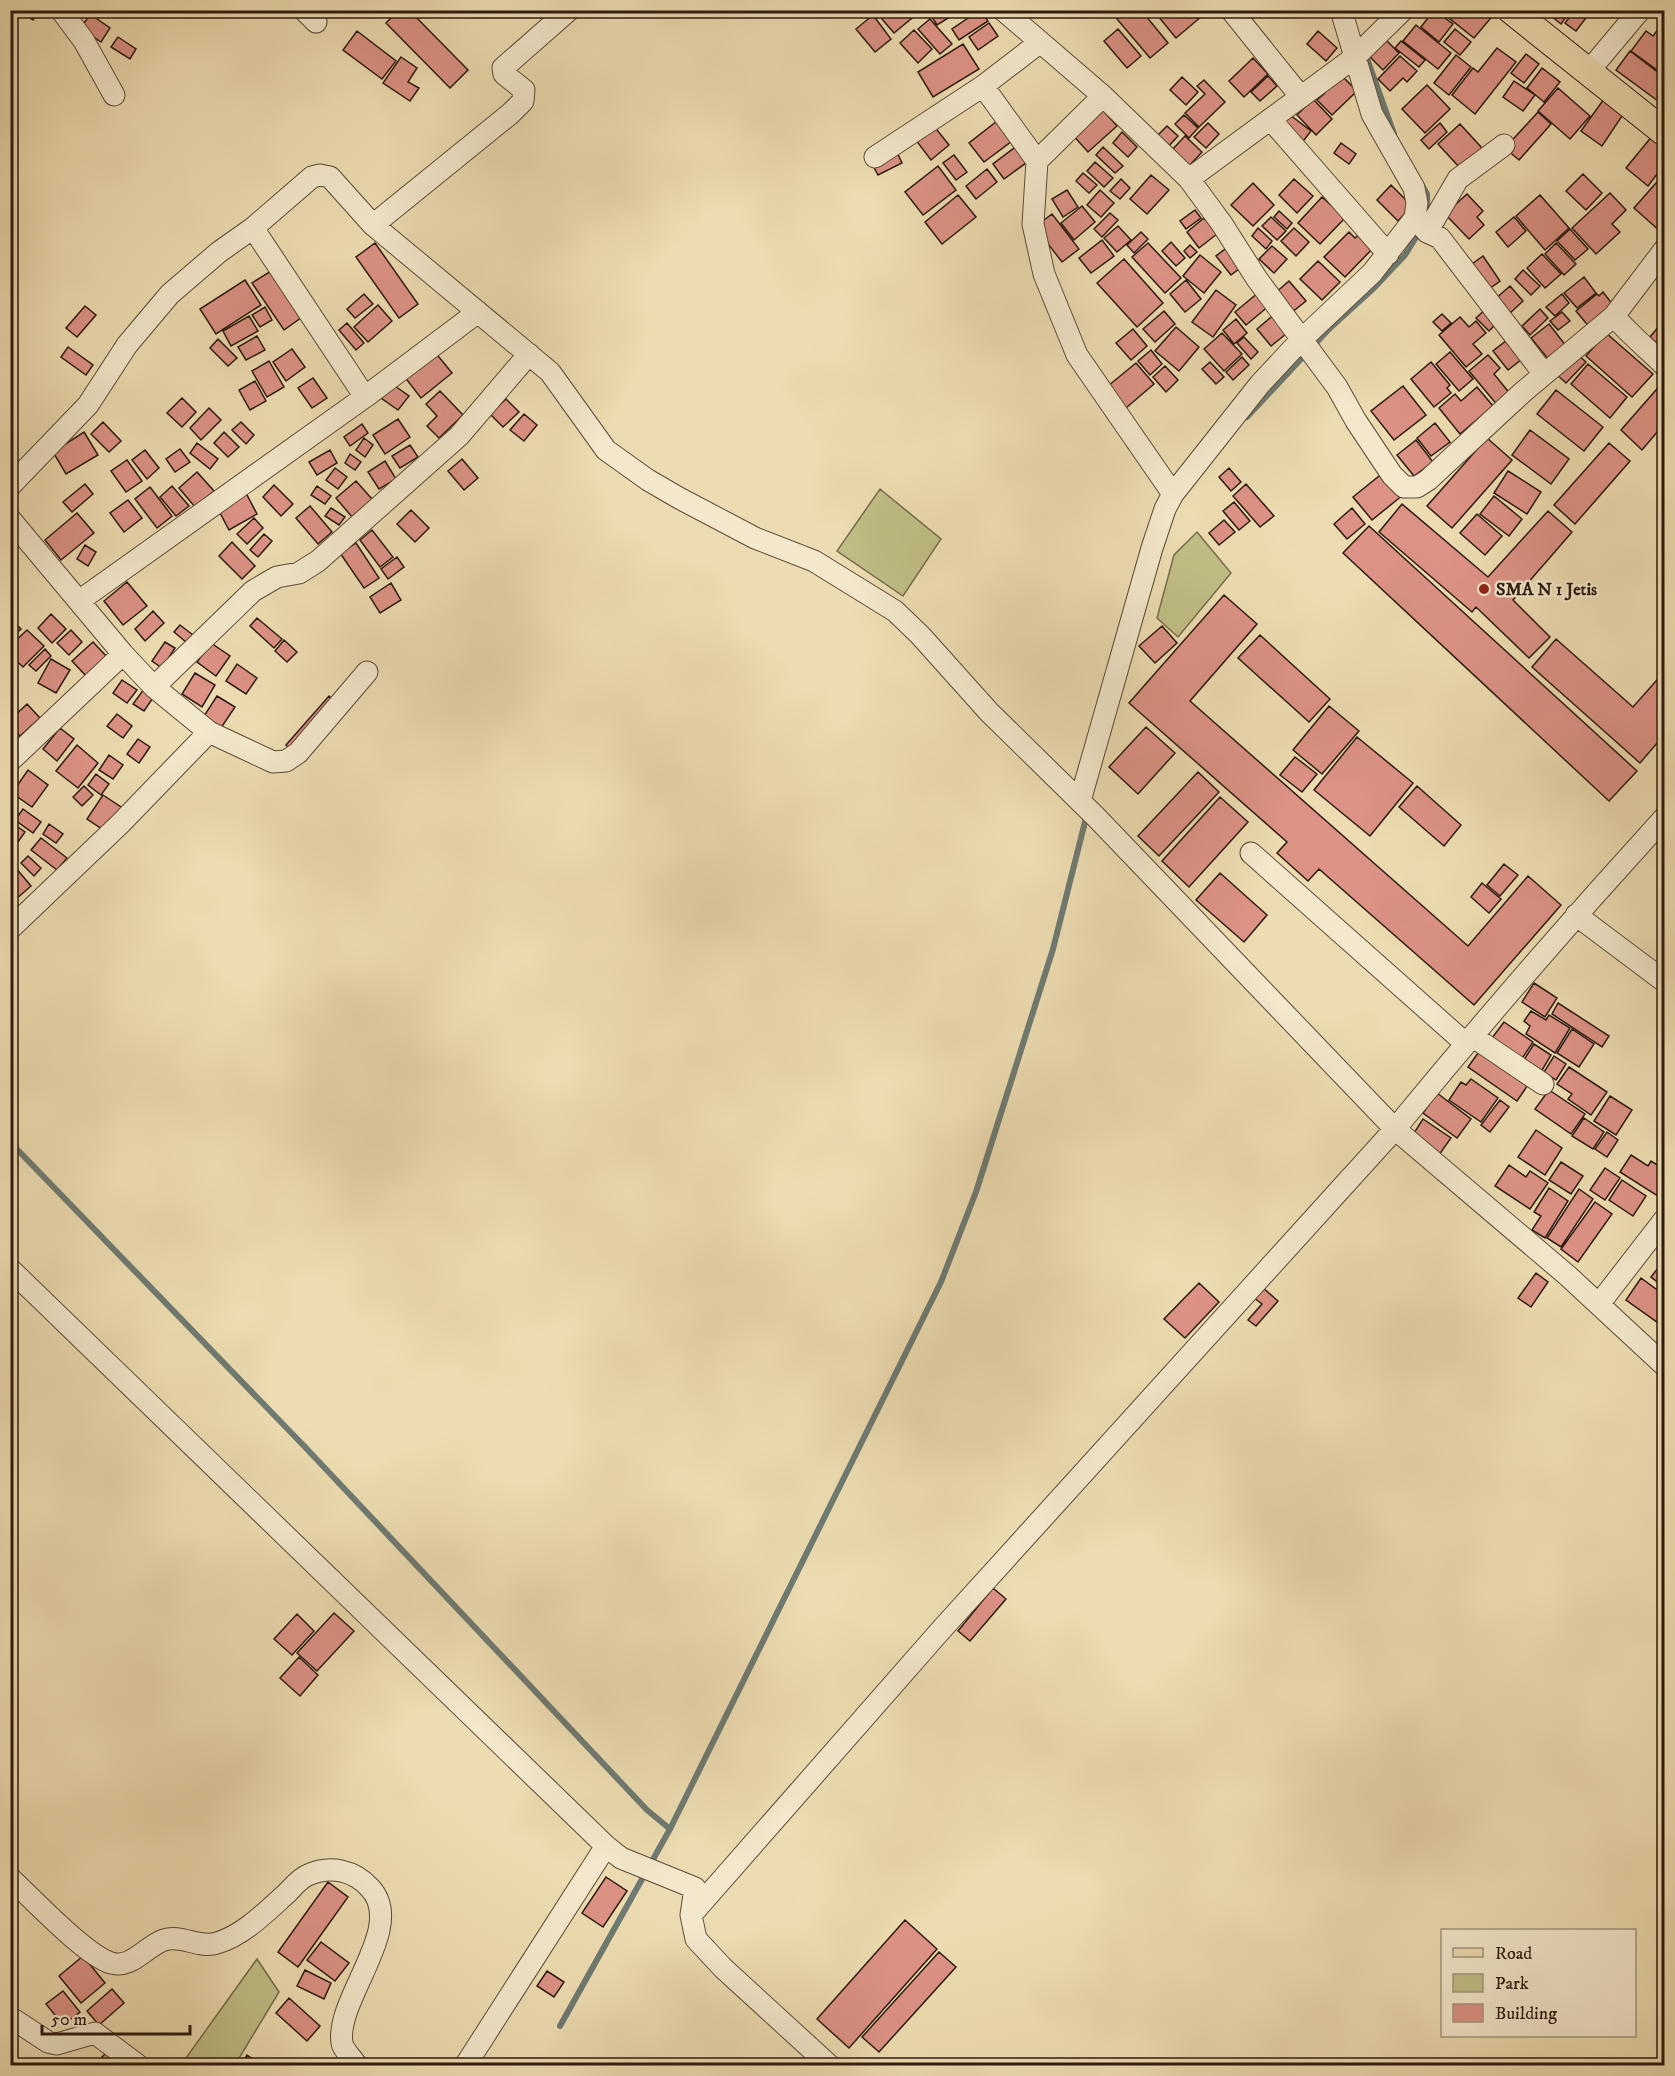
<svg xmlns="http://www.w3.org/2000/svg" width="1675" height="2076" viewBox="0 0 1675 2076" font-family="'IM FELL DW Pica',serif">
<rect width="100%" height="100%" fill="#eddcb1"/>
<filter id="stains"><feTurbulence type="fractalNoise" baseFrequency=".00333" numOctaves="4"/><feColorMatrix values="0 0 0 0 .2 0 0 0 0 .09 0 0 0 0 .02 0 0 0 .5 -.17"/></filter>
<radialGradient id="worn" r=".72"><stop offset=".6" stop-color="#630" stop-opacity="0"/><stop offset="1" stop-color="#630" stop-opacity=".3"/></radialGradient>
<path fill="#c0be86" stroke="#766c4c" stroke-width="1.5" d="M880,489L941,539L903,596L837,551Z
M1197,532L1231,573L1178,637L1157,618L1174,555Z
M257,1959L279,1992L235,2065H181Z"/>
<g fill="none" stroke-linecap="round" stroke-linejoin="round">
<path stroke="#6e7a72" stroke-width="6" d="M1365,53L1394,134
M1422,185L1427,194V218
M1247,417L1330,328L1374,288L1405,255L1421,229
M10,1142L305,1447L647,1810L670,1829
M560,2026L670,1829L941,1282L976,1192L1053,949L1087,814"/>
</g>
<path fill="#dc9285" stroke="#2c1a11" stroke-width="1.5" d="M19,10H40L33,20Z
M399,10H409L468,70L450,88L386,23Z
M892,10H916L918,13L894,33L882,19Z
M936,10H957L958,12L937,25L930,14Z
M980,10L988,21L959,40L952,29Z
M1123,10H1141L1168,43L1150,58L1117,19L1124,12Z
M1153,10H1209L1176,38Z
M1434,10L1453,24L1439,42L1421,27Z
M1455,10H1469L1477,17L1482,10H1493L1495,13L1474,38L1449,18Z
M1548,10H1571L1561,24L1546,12Z
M1575,10H1592L1576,31L1565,23Z
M90,14L110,28L101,42L81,28Z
M873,15L891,39L875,52L856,29Z
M930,19L952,44L940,54L918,29Z
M989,23L998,36L978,50L969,37Z
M1416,25L1451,53L1438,69L1403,41Z
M1660,27L1664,31V75L1631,51L1646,31L1653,36Z
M1118,29L1141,56L1127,68L1104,41Z
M1455,29L1471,42L1460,55L1444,42Z
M914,30L932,49L918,63L900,43Z
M357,31L396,61L382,79L343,50Z
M1318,31L1337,48L1326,61L1307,44Z
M118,37L136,49L130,59L111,47Z
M1385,39L1399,53L1383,70L1369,56Z
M1401,41L1425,60L1419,67L1395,48Z
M963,44L979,69L933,97L918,72Z
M1497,48L1516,62L1475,114L1452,95L1473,68L1478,72Z
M1630,51L1664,77V92L1658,101L1616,70Z
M1526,54L1539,64L1524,83L1511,73Z
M1456,55L1471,67L1449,95L1434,83Z
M1400,56L1417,71L1407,82L1403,78L1390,91L1378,79Z
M401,57L417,68L408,82L419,88L410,101L383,83Z
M1253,58L1268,74L1244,97L1229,81Z
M1542,68L1560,82L1544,102L1527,88Z
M1268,76L1277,86L1260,101L1251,92Z
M1342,76L1357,91L1332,115L1317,100L1325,93L1320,88Z
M1182,77L1198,92L1186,105L1170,90Z
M1204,80L1225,102L1199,127L1185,113L1205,94L1197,86Z
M1514,81L1535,95L1523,111L1503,97Z
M1427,85L1450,109L1425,133L1402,109Z
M1558,88L1590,116L1570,139L1538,111Z
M1313,99L1332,119L1316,135L1297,115Z
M1604,99L1624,113L1602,146L1581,131Z
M1100,107L1117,126L1088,152L1071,133Z
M1538,112L1551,124L1519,160L1505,148Z
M1184,115L1198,128L1189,138L1175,124Z
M1290,115L1311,131L1301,144L1280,128Z
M1001,118L1016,138L984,162L969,143Z
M1208,123L1219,134L1206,148L1194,137Z
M1440,123L1447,132L1429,149L1421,140Z
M1460,124L1482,148L1460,168L1438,144Z
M933,125L949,145L931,160L915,139Z
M1167,126L1178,136L1167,148L1156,137Z
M1122,132L1137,147L1128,157L1113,143Z
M1653,135L1664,144V165L1648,186L1626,168Z
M1185,136L1202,152L1188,167L1171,151Z
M1341,143L1356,154L1349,164L1334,153Z
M1018,145L1030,160L1004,179L993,164Z
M1103,147L1123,166L1115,173L1096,155Z
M895,148L902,163L878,175L870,160Z
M954,155L967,172L956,180L943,163Z
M1095,162L1113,178L1104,187L1087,171Z
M938,166L956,190L923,215L905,192Z
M987,169L997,182L976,199L966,186Z
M1083,173L1097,185L1089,193L1076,181Z
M1583,174L1602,193L1586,210L1566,191Z
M1664,174V231L1662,233L1634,208Z
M1151,175L1169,190L1147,214L1130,199Z
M1121,179L1130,188L1120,199L1110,191Z
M1294,179L1313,196L1297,213L1279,195Z
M1253,183L1274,205L1253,226L1231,205Z
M1391,185L1412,206L1398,221L1377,200Z
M1067,190L1078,207L1063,217L1052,199Z
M1100,190L1114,203L1101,217L1087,205Z
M1610,193L1626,210L1612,224L1620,232L1596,254L1572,228Z
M1467,194L1483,211L1477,217L1484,225L1469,239L1445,214Z
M958,195L976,217L942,244L925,222Z
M1540,195L1569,228L1545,250L1516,216Z
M1322,197L1345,218L1320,244L1298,223Z
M1082,206L1095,222L1074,240L1061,223Z
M1195,210L1201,218L1186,229L1180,221Z
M1279,211L1292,223L1287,229L1274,217Z
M1110,213L1118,220L1102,237L1094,229Z
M1052,214L1079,249L1062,262L1035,227Z
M1271,217L1286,231L1277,240L1262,226Z
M1514,217L1526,231L1508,247L1496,232Z
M1204,218L1217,234L1199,248L1187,232Z
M1118,226L1131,240L1117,252L1104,238Z
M1258,228L1272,241L1266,249L1252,236Z
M1294,228L1309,242L1296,256L1281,241Z
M1570,229L1588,249L1575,260L1557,241Z
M1363,231L1377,244L1345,277L1324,257L1349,232L1355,238Z
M1141,232L1148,239L1134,253L1127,245Z
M1102,240L1114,256L1091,273L1079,258Z
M1171,242L1185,258L1176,266L1162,251Z
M375,243L418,304L399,318L356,257Z
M1148,243L1181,278L1165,293L1132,257Z
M1556,243L1576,264L1564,275L1545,254Z
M1190,245L1197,252L1190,258L1184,251Z
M1229,246L1244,265L1231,275L1216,256Z
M1272,246L1287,259L1274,273L1259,259Z
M1542,254L1561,274L1545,288L1527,268Z
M1200,255L1221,272L1204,293L1183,276Z
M1483,256L1500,281L1485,292L1468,267Z
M1124,259L1163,303L1137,327L1097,283Z
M1318,261L1340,282L1322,300L1300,279Z
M1523,270L1540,286L1531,295L1515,279Z
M271,271L302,317L284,330L252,283Z
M1584,277L1596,293L1577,308L1564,293Z
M245,280L261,305L216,334L200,309Z
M1186,280L1201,299L1185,312L1170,294Z
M1289,281L1306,301L1291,313L1274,294Z
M1510,286L1523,301L1508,315L1494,300Z
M1216,290L1236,305L1213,337L1192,322Z
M1259,292L1270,305L1246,325L1235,312Z
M1603,292L1616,309L1591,329L1576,311L1597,294L1599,296Z
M364,294L373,304L355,318L347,309Z
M1562,294L1569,303L1555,316L1546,307Z
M378,305L392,321L368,342L354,327Z
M85,306L96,315L77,337L66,328Z
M265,307L272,320L260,327L252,315Z
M1488,307L1500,320L1489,331L1476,318Z
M1540,309L1548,318L1530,335L1522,326Z
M1164,311L1175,324L1155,342L1143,329Z
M1277,312L1291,330L1271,346L1257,329Z
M1562,312L1570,321L1558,330L1550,321Z
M1442,314L1451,323L1442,331L1433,322Z
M249,316L258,331L231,346L223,331Z
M1460,317L1469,327L1476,321L1486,333L1473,344L1482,354L1466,367L1439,335Z
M1236,319L1247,333L1234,344L1223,330Z
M1664,320V350L1650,337Z
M347,323L364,343L356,350L339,330Z
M1549,324L1566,346L1549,360L1531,338Z
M1176,327L1199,347L1179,371L1155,351Z
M1133,329L1147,346L1131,360L1116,343Z
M1222,333L1242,354L1224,371L1204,349Z
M1606,333L1653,374L1632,397L1586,356Z
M257,336L265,350L246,360L238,347Z
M1244,337L1258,352L1251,359L1237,343Z
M1511,337L1526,356L1508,370L1493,351Z
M218,339L237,358L228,366L210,348Z
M68,347L93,365L86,375L61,357Z
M292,349L305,367L286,381L273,362Z
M1151,350L1162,364L1150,375L1138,361Z
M434,351L452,373L421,398L404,376Z
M1450,352L1473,379L1459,391L1436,364Z
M1575,352L1586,362L1566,383L1555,373Z
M1488,355L1500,368L1494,374L1511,395L1498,406L1469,371Z
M1242,357L1249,365L1233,380L1226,372Z
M269,361L284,387L267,397L252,371Z
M1210,362L1224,377L1216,384L1202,369Z
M1431,362L1450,385L1447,388L1451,393L1434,407L1411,379Z
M1136,363L1154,384L1126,408L1108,386Z
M1588,364L1627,397L1610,418L1571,384Z
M1165,366L1178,380L1166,392L1153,377Z
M313,378L327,398L312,408L298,388Z
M255,381L266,401L250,410L239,390Z
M1663,382L1664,424L1642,450L1621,430Z
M392,384L409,396L398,410L381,398Z
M1403,386L1426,415L1394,440L1371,411Z
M1477,387L1493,406L1460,434L1439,408L1455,394L1461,401Z
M1556,390L1603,427L1584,451L1537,414Z
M440,391L463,415L439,438L427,426L437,416L426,404Z
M182,398L196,412L182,427L167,413Z
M506,399L519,412L503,427L490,414Z
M209,408L221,420L201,440L190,428Z
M524,414L537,425L524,441L510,430Z
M398,419L410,437L385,454L373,435Z
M103,422L121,441L109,452L91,434Z
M241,422L254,435L246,444L232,430Z
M1435,423L1450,442L1431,456L1417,438Z
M362,424L368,433L350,446L344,437Z
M1530,430L1569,459L1551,484L1512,455Z
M84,432L98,455L66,474L53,452Z
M224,432L239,447L228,457L214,443Z
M364,438L373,445L365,457L356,450Z
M1487,438L1512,460L1452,528L1427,506Z
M1416,440L1433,462L1414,476L1397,455Z
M197,443L218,459L210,469L190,453Z
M1609,443L1630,461L1575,524L1554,505Z
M410,445L418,457L400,468L392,456Z
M180,449L190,462L175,472L166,459Z
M145,450L159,468L147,479L132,460Z
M330,450L337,463L317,475L309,462Z
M350,454L361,462L355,470L345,463Z
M462,459L478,478L464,490L448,471Z
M127,460L142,481L126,492L111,471Z
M385,461L396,479L379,489L368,472Z
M335,468L347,477L338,489L326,480Z
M1229,468L1241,482L1231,491L1219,477Z
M1508,471L1541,492L1527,514L1494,493Z
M197,472L214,491L195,507L179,488Z
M1384,472L1403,495L1372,520L1353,497Z
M356,481L372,499L352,517L336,498Z
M85,484L93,494L72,512L63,502Z
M1246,484L1274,516L1260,527L1233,496Z
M274,485L293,504L281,516L263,497Z
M172,486L189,506L176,516L160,497Z
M317,486L331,496L325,504L311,495Z
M150,487L172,516L157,528L135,499Z
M246,493L257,514L229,530L218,509Z
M1494,496L1522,519L1509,536L1480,514Z
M128,500L142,518L124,532L110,513Z
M1234,502L1250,521L1239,530L1223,511Z
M1402,504L1488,577L1548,511L1572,532L1513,600L1550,637L1529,658L1476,607L1472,612L1379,532Z
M310,506L332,532L318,544L296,518Z
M331,508L345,517L339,525L325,516Z
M1352,508L1365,524L1347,539L1334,524Z
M411,510L429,528L415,542L397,524Z
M77,513L94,533L61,560L45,540Z
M1477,514L1502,536L1485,555L1460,533Z
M254,518L263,528L247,544L237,534Z
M1224,520L1235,532L1219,545L1209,533Z
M1369,526L1637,771L1609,801L1343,553Z
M372,530L393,557L380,567L360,540Z
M264,534L272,541L258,557L250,550Z
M232,542L255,566L242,579L219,556Z
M356,543L379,578L364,588L340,553Z
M85,545L96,552L88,566L77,559Z
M397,557L404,567L388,579L381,569Z
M127,582L147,606L123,625L104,601Z
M391,583L401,600L380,613L370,597Z
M1224,595L1257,624L1190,701L1468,946L1528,876L1561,905L1474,1005L1319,869L1308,881L1277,853L1287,842L1129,703Z
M153,611L164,623L145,641L135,629Z
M51,614L66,629L52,643L38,628Z
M10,618L21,629L10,639Z
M257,618L282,639L274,648L250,626Z
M180,625L193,635L186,642L174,632Z
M1162,626L1177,643L1155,663L1139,646Z
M27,630L44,646L23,667L10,655V646Z
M71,630L82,642L69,655L57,643Z
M1260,635L1330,699L1309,722L1238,658Z
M1556,639L1633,707L1664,672V735L1640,763L1532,667Z
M284,640L297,652L287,662L275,651Z
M93,642L108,658L87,677L72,661Z
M165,642L175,648L162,668L152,661Z
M211,643L230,656L216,676L197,662Z
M45,649L51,656L36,671L29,665Z
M51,659L70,670L56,693L38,683Z
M237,664L257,678L246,694L226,681Z
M195,673L215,685L202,707L182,694Z
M122,680L137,690L127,703L113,693Z
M147,685L157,692L144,711L133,704Z
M217,696L235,707L221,728L204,716Z
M329,696L336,703L293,752L286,745Z
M27,704L40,718L20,736L10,726V720Z
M1329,706L1359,731L1322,774L1293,750Z
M117,714L132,726L123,738L107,726Z
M1146,727L1175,753L1138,794L1109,767Z
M60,728L74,739L57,761L43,749Z
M1357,737L1413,783L1370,836L1314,790Z
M138,739L150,747L139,763L127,754Z
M77,745L98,763L78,788L56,771Z
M109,755L123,765L113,779L99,770Z
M1295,757L1317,774L1302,792L1280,775Z
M28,770L48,785L32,807L12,793Z
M1198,772L1219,792L1159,856L1138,836Z
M96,774L109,784L101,795L88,785Z
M84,786L93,795L82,806L73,797Z
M1417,786L1461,825L1444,846L1399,807Z
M103,795L124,809L108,833L87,819Z
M1220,797L1248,822L1189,887L1162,861Z
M23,809L41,822L33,833L15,820Z
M12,823L25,832L18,842L10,836Z
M49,824L63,834L56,843L43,834Z
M41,838L67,858L57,870L31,850Z
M28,856L41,868L34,876L21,863Z
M1504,864L1518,875L1500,896L1487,885Z
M15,867L31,886L15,900L10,894V871Z
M1220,873L1267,915L1244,942L1196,900Z
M1482,883L1501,899L1489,913L1471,897Z
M1534,983L1557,998L1545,1017L1522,1002Z
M1558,1003L1609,1036L1602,1047L1552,1014Z
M1531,1011L1546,1020L1549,1015L1570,1028L1555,1053L1526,1034L1530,1026L1524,1021Z
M1504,1022L1533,1042L1519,1063L1489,1042Z
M1572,1029L1594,1044L1579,1067L1557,1053Z
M1534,1044L1551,1055L1538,1077L1520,1066Z
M1483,1046L1532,1079L1517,1101L1468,1067Z
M1554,1056L1566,1064L1556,1080L1544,1072Z
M1569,1067L1607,1092L1591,1115L1568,1099L1572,1094L1557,1084Z
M1471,1079L1498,1098L1481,1122L1449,1100L1461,1082L1466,1085Z
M1549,1090L1585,1114L1571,1134L1535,1109Z
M1437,1093L1471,1119L1457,1138L1423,1113Z
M1610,1096L1632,1110L1616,1135L1594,1121Z
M1500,1100L1509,1107L1490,1132L1481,1125Z
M1584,1118L1604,1132L1593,1149L1572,1136Z
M1423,1119L1451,1138L1439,1155L1412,1136Z
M1536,1130L1562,1148L1545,1175L1518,1157Z
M1607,1132L1618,1140L1607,1157L1595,1149Z
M1631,1155L1648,1166L1651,1161L1664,1169V1200L1620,1172Z
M1561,1162L1583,1176L1571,1194L1549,1180Z
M1509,1165L1526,1177L1530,1171L1548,1183L1530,1209L1495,1186Z
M1605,1168L1620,1178L1605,1200L1590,1190Z
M1622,1180L1646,1196L1633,1216L1609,1200Z
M1549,1188L1568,1201L1545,1238L1532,1230L1541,1216L1534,1212Z
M1579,1189L1593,1199L1561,1247L1547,1238Z
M1595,1202L1612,1214L1578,1262L1561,1249Z
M1662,1263L1664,1264V1287L1651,1277Z
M1536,1273L1548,1282L1531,1307L1518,1298Z
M1641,1278L1664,1295V1327L1626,1300Z
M1199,1283L1219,1302L1185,1338L1164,1319Z
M1262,1287L1278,1301L1256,1326L1248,1320L1262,1304L1253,1297Z
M993,1588L1006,1599L970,1641L958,1631Z
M334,1613L354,1631L317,1671L297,1653Z
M297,1614L314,1631L292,1655L274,1639Z
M299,1657L318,1675L300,1696L280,1678Z
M606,1877L627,1891L603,1927L582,1913Z
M328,1882L348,1897L298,1967L278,1952Z
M905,1920L937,1949L849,2048L817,2019Z
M321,1942L349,1963L335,1981L307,1960Z
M939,1952L956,1967L879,2052L862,2037Z
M83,1956L105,1983L81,2003L59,1976Z
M305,1970L331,1983L324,1999L297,1986Z
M547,1971L564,1982L554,1997L537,1986Z
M112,1989L124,2003L99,2025L87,2011Z
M63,1991L80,2012L63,2025L46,2004Z
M289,1998L320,2026L307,2041L276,2013Z
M106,2053L118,2066H93Z
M247,2055L263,2066H240Z"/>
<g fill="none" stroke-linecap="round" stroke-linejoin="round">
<g stroke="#5c4a39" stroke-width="23">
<path id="minor" d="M61,10L84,41L114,95
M304,10L316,22
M1003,10L1103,96L1189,179
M1231,10L1301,97
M1403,10L1355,57L1189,179L1222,224L1257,279L1337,387L1356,421L1392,475L1404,487H1417L1428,480L1523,392L1614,316L1664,250
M1588,72L1640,10
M983,86L1037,161L1033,224L1044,274L1077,355L1173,494
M1271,120L1388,254
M875,157L983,86L1039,43
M1037,161L1103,96
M1415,218L1427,232L1440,238L1544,374
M373,225L510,114L523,101L524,90L504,74L503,68L569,10
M253,228L365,397
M1427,232L1458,179L1504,145
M1614,316C1629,334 1648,349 1664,365
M10,486L88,405L127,345L170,294L219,252L253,228L312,177L320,175L330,177L373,225L550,372L606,450L648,480L679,498L755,538L814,561L895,611L920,635L989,712L1096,817L1395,1129L1568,1276L1664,1365
M10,519L123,654L154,687L209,732L273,762L286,761L298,753L367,672
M79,601L365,397L478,312
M154,687L253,591L277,577L299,573L318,561L459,436L529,354
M10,761L123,654
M1080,801L1152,548L1165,509L1173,494L1260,384L1301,340L1372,273L1415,218L1417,203L1414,188L1372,114L1341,10
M1251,853L1465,1043
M1576,915L1664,981
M10,929L120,824L209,732
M1472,1036L1543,1084
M10,1269L606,1846L621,1858L695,1888L691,1915L696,1939L723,1968L830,2066
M1599,1304L1664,1220
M10,1878C33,1899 85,1955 111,1963C132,1969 146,1946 164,1940C181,1934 199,1949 217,1943C244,1935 267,1911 287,1893C293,1887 300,1878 308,1875C330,1865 354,1870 370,1888C407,1927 335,1999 342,2043C343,2050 353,2059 357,2066
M691,1915L941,1630L1395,1129C1482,1023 1572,919 1664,818
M10,2017L48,2042L57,2044L95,2033L139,2066
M465,2066L606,1846"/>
</g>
<g stroke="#2c1a11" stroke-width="29">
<path id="major" d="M1511,10L1664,132"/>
</g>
<use href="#minor" stroke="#f3e8cc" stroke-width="21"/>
<use href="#major" stroke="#eddcb1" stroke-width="27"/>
</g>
<circle fill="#8f2418" stroke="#f3e8cc" stroke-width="2" cx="1484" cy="589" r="6"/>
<g text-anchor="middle" stroke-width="4.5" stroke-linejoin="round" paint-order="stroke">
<g font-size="18" font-weight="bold" fill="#2c1a11" stroke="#f3e8cc" text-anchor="start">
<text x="1496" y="595">SMA N 1 Jetis</text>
</g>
</g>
<rect width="1675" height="2076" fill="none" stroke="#eddcb1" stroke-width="36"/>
<rect x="12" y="12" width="1651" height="2052" fill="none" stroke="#2c1a11" stroke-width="3"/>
<rect x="18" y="18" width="1639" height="2040" fill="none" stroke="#2c1a11" stroke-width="1.5"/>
<rect x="1441" y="1929" width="195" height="108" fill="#f3e8cc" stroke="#a39681" stroke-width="1.5"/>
<rect x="1453" y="1948" width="30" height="9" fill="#eddcb1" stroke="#a39681" stroke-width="1.5"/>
<text x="1495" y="1959" font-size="18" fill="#2c1a11">Road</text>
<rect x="1453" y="1974" width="30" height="18" fill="#c0be86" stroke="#a39681" stroke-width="1.5"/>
<text x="1495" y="1989" font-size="18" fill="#2c1a11">Park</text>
<rect x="1453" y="2004" width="30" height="18" fill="#dc9285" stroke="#a39681" stroke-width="1.5"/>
<text x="1495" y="2019" font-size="18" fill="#2c1a11">Building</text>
<path d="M42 2025v9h148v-9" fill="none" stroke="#2c1a11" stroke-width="3"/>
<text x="51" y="2025" font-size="18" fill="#2c1a11" stroke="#f3e8cc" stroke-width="4.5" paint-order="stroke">50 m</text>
<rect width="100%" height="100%" filter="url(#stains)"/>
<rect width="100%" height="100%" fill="url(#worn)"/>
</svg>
